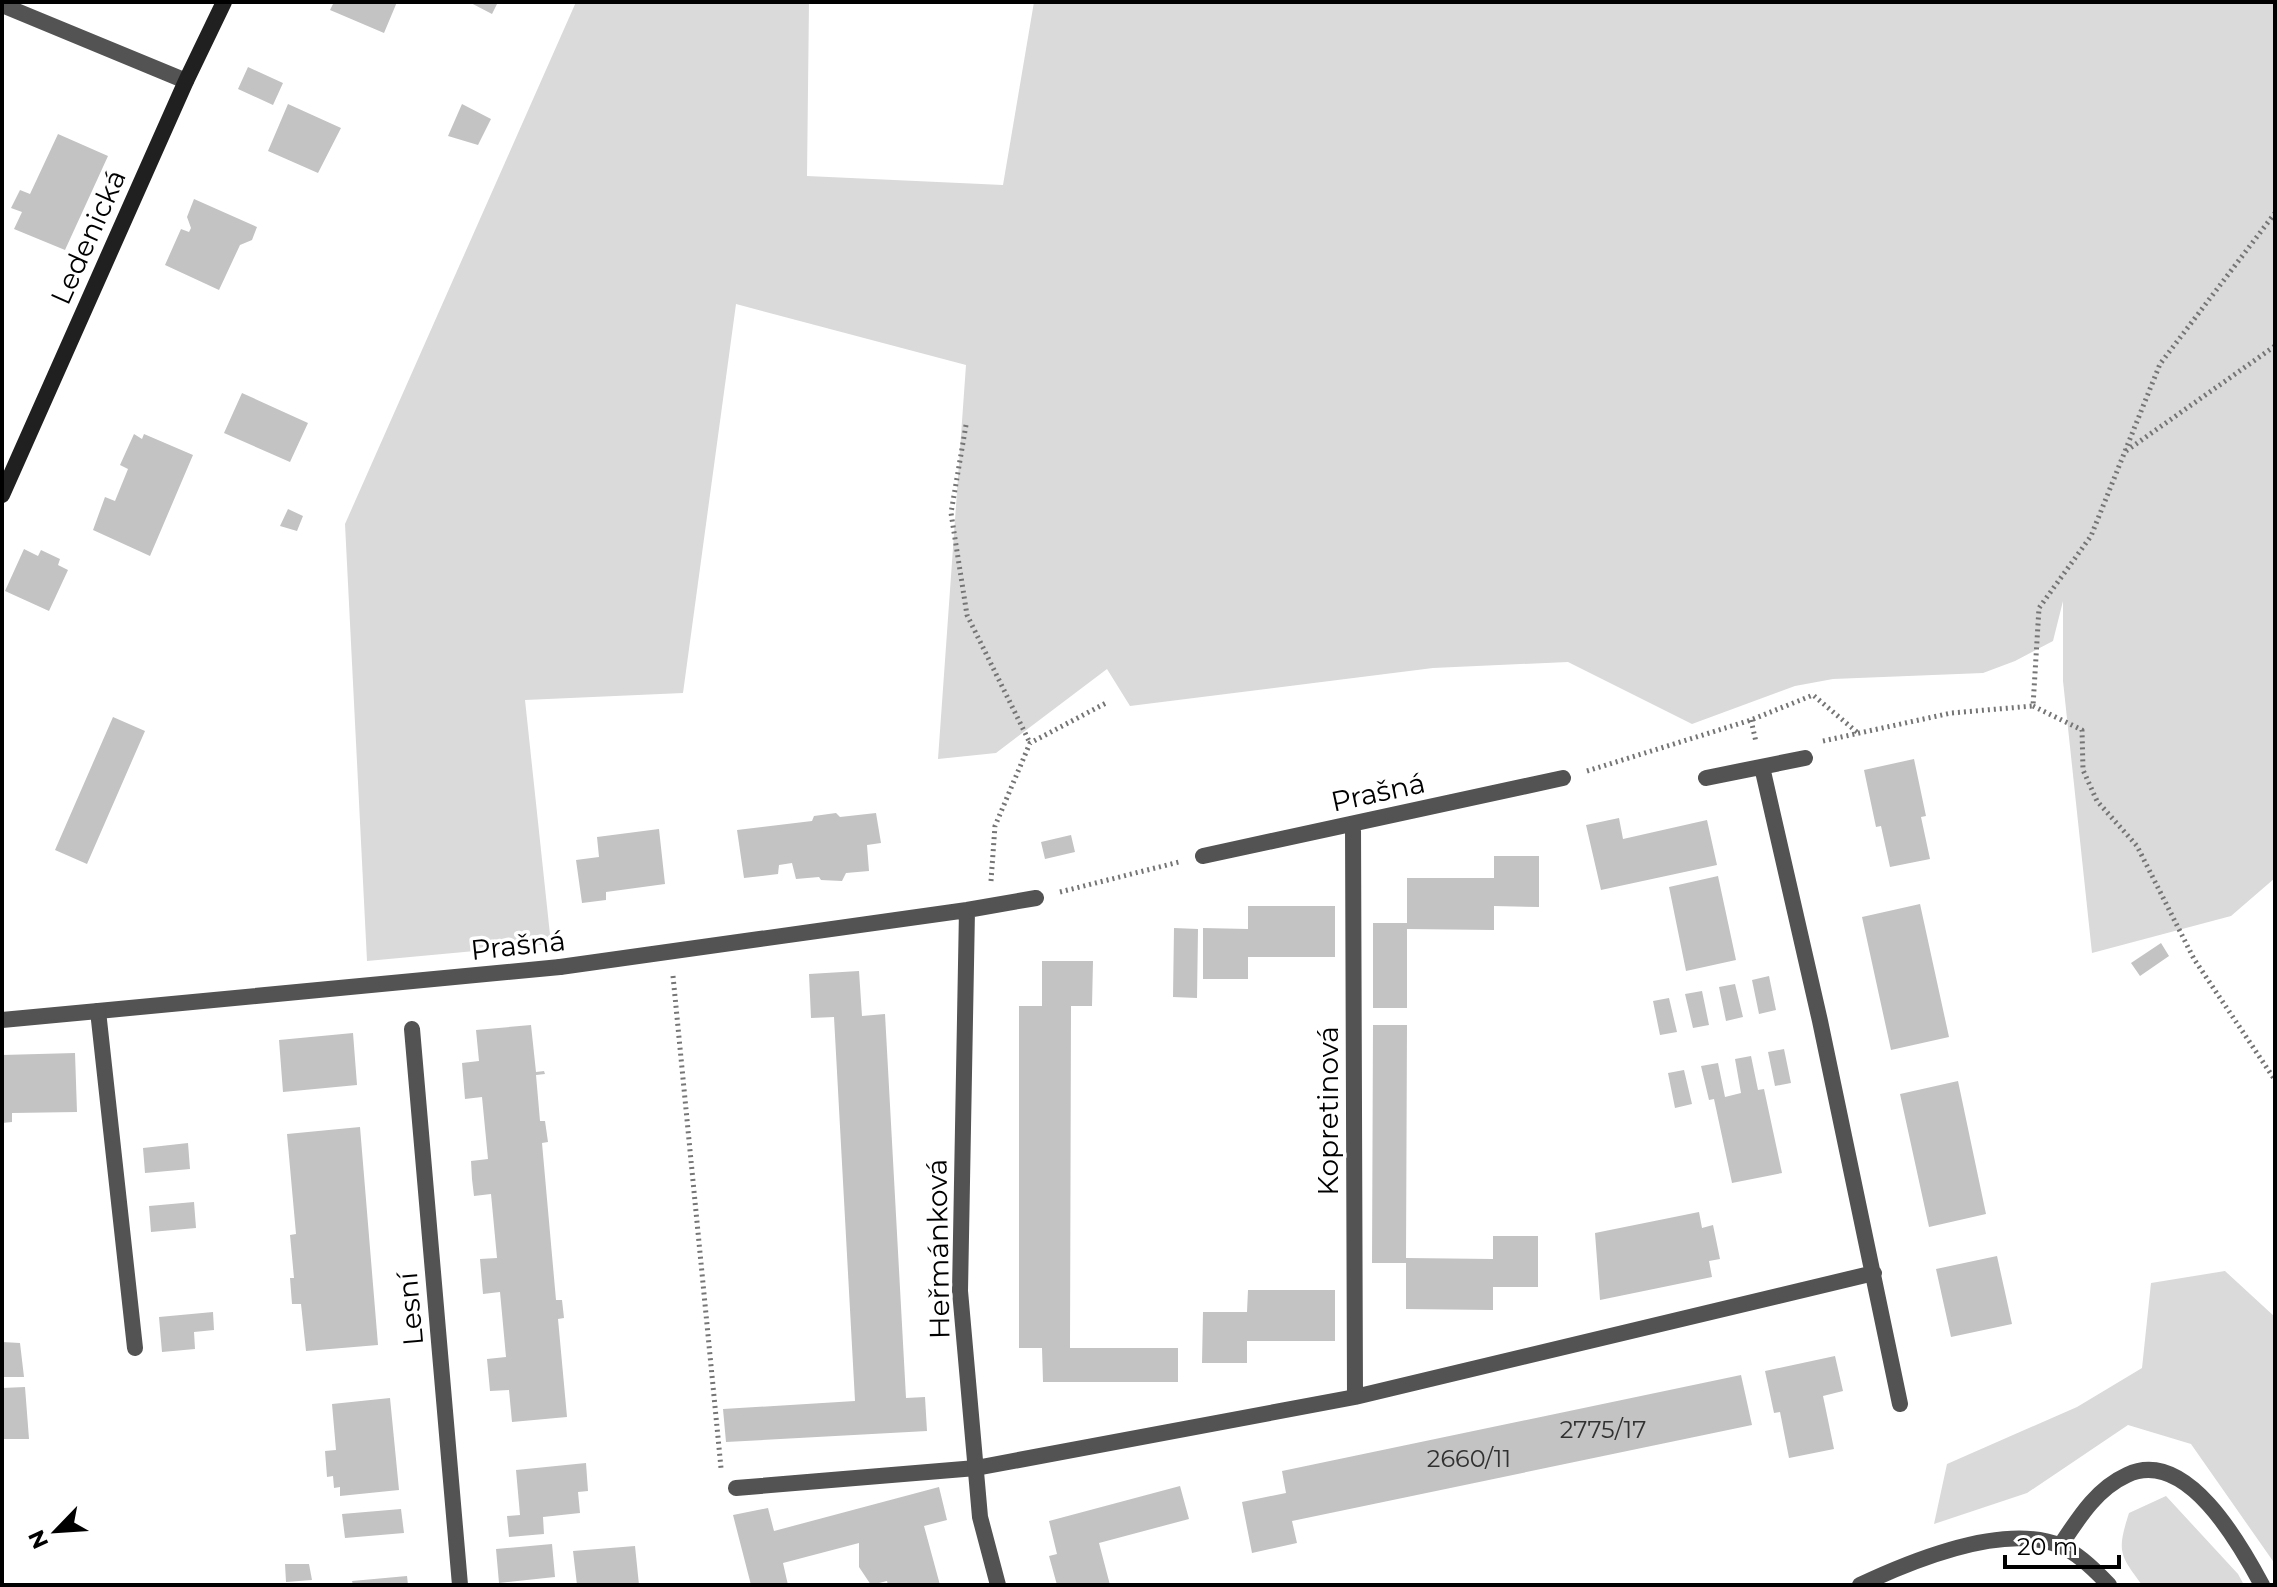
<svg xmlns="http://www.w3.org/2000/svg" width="2277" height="1587" viewBox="0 0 2277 1587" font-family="Montserrat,sans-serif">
<rect width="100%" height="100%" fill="#fff"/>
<path fill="#dadada" d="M576,2H809L807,176L1003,185L1034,2H2275V878L2231,916L2092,953L2063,681V601L2053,641L2015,661L1983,673L1833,679L1795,686L1692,724L1568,662L1433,668L1130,706L1107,669L996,753L938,759L966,365L736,304L683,693L525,700L551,944L367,961L345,524Z
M2225,1271L2275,1317V1564L2191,1444L2128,1425L2027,1493L1934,1524L1947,1464L2077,1407L2142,1368L2151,1283Z
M2166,1496L2238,1574L2244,1585H2142C2119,1554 2117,1551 2129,1513Z"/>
<path fill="#c3c3c3" d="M334,2H397L384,33L330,10Z
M469,2H498L492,14Z
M248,67L283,83L273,105L238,89Z
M288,104L341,128L318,173L268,151Z
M462,104L491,119L478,145L448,136Z
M58,134L108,156L65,250L14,229L22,212L11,208L20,190L30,194Z
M194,199L257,227L252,240L240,245L219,290L165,265L181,229L189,232L191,228L187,217Z
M242,393L308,423L290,462L224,433Z
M134,434L142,439L144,434L193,455L150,556L93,530L105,497L115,501L128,469L120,465Z
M288,509L303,516L297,531L280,526Z
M24,549L38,556L41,550L60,559L58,565L68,570L49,611L5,591Z
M113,717L145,731L87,864L55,850Z
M1914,759L1926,816L1921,817L1930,859L1890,867L1881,826L1876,827L1864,770Z
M836,813L840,817L876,813L881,843L867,845L869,871L846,873L842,881L821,880L819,877L796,879L792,863L779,865L778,874L744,878L737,830L812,821L814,816Z
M1619,818L1623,839L1707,820L1717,865L1601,890L1586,825Z
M659,829L665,884L606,892V900L582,903L576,860L599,857L597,837Z
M1071,835L1075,852L1045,859L1041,842Z
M1494,856H1539V907L1494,906V930L1407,929V1008H1373V923H1407V878H1494Z
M1718,876L1736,960L1686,971L1669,887Z
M1920,904L1949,1037L1891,1050L1862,917Z
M1248,906H1335V957H1248V979H1203V928L1248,929Z
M1174,928L1198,929L1197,998L1173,997Z
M2161,943L2169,956L2140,976L2131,963Z
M1042,961H1093L1092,1006H1071L1070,1348H1178V1382H1043L1042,1348H1019V1006H1042Z
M859,971L862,1016L885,1014L906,1398L925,1397L927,1431L726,1442L723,1409L855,1401L834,1017L811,1018L809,974Z
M1769,976L1776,1010L1759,1014L1752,980Z
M1735,984L1743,1017L1726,1021L1719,987Z
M1702,991L1709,1025L1693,1028L1685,994Z
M1669,998L1677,1032L1660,1035L1653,1001Z
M531,1025L536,1072L544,1071L545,1074L536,1075L540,1121H545L548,1142L542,1143L556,1300H562L564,1318L558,1319L567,1417L512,1422L509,1390L490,1391L487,1359L506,1357L500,1292L483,1294L480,1259L497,1258L491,1194L474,1196L472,1179L471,1161L488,1159L482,1097L465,1099L462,1063L479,1061L476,1030Z
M1373,1025H1407L1406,1258L1493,1259V1236H1538V1287H1493V1310L1406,1309V1263H1372Z
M353,1033L357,1085L283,1092L279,1040Z
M1784,1049L1791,1083L1775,1086L1768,1052Z
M75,1053L77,1112L12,1113V1122L2,1123V1055Z
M1751,1056L1758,1090L1764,1089L1782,1173L1732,1183L1714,1099L1709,1100L1701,1066L1718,1063L1725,1097L1741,1093L1735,1059Z
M1684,1070L1692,1104L1675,1108L1668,1073Z
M1958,1081L1986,1214L1929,1227L1900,1094Z
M360,1127L378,1345L306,1351L301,1304H292L290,1278H294L290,1235L296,1234L287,1134Z
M188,1143L190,1169L145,1173L143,1148Z
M194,1202L196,1228L151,1232L149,1206Z
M1699,1212L1702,1228L1713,1225L1720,1259L1709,1261L1712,1277L1600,1300L1595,1233Z
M1997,1256L2012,1324L1951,1337L1936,1269Z
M1248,1290H1335V1341H1247V1363H1202L1203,1312H1247Z
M213,1312L214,1330L194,1332L195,1349L162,1352L159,1317Z
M2,1342L20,1343L24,1377H2Z
M1835,1356L1843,1391L1823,1396L1834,1449L1789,1458L1780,1412L1774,1413L1765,1371Z
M1741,1375L1752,1425L1292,1521L1297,1543L1252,1553L1242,1502L1286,1493L1282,1471Z
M25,1387L29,1439H2V1388Z
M390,1398L399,1490L340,1496V1487L334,1488L333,1476L327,1477L325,1451L336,1450L332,1404Z
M586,1463L588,1491L578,1492L580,1513L543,1517L544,1534L509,1537L507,1516L520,1515L516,1470Z
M1180,1486L1189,1519L1099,1543L1110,1585H1057L1049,1556L1057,1554L1049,1521Z
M939,1487L947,1520L924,1526L940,1585H888L887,1581L871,1585L859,1567V1543L783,1563L788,1585H751L733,1515L768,1508L774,1531Z
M401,1509L404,1533L345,1538L342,1514Z
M552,1544L555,1577L499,1583L496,1549Z
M635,1546L639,1585H577L573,1551Z
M285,1564H309L312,1580L286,1582Z
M407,1576L408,1585H353L352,1581Z"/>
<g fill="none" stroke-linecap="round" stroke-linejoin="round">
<path stroke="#757575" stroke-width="5" stroke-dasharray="2 4" stroke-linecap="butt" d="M966,425L951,513L967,615L1030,743
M2126,451L2275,346
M2033,706L2082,730L2083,770L2097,801L2137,846L2194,959L2275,1080
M1751,720L1756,742
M1823,741L1951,713L2033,706L2039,608L2091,536L2160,364L2275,213
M1587,771L1751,720L1813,695L1858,733
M991,881L995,826L1030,743L1106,703
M1060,892L1179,862
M673,976L721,1468"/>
<path stroke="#535353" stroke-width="16" d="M135,1348L98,1011L560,967
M736,1488L976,1468
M2060,1546C2078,1519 2096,1489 2127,1475C2186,1447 2240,1544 2262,1585"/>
<path stroke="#535353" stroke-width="16" d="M2,5L186,81
M1762,767L1820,1021L1900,1404
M1706,778L1805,758
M1353,824L1355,1397
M1203,856L1563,778
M967,910L960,1291L980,1517L998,1585
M560,967L967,910L1036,898
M2,1020L98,1011
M412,1029L460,1585
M976,1468L1355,1397L1874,1273
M1860,1585C1911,1561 2005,1522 2061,1546C2079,1554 2096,1571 2109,1585"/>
<path stroke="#202020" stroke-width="16" d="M2,495L186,81L224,2"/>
</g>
<g text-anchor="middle" stroke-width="7" stroke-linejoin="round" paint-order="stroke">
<g font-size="24" fill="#313131">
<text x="1603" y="1438">2775/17</text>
<text x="1469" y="1467">2660/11</text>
</g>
<g font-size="28" fill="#000" stroke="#fff">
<text transform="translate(88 237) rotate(-66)" y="10">Ledenická</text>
<text transform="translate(1378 792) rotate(-12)" y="10">Prašná</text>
<text transform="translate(518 945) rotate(-6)" y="10">Prašná</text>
<text transform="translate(1328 1111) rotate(-90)" y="10">Kopretinová</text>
<text transform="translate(938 1249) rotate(-91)" y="10">Heřmánková</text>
<text transform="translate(410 1309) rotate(-95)" y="10">Lesní</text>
</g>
</g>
<rect width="2277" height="1587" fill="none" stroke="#000000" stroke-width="8"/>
<g transform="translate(56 1531) rotate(245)" stroke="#ffffff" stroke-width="6" paint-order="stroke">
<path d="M0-6L14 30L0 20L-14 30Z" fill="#000000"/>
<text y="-12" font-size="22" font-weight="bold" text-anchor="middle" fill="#000000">N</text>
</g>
<path d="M2005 1555v12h114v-12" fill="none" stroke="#000000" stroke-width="4"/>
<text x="2017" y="1555" font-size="24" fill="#000000" stroke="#ffffff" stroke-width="6" paint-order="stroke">20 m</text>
</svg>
